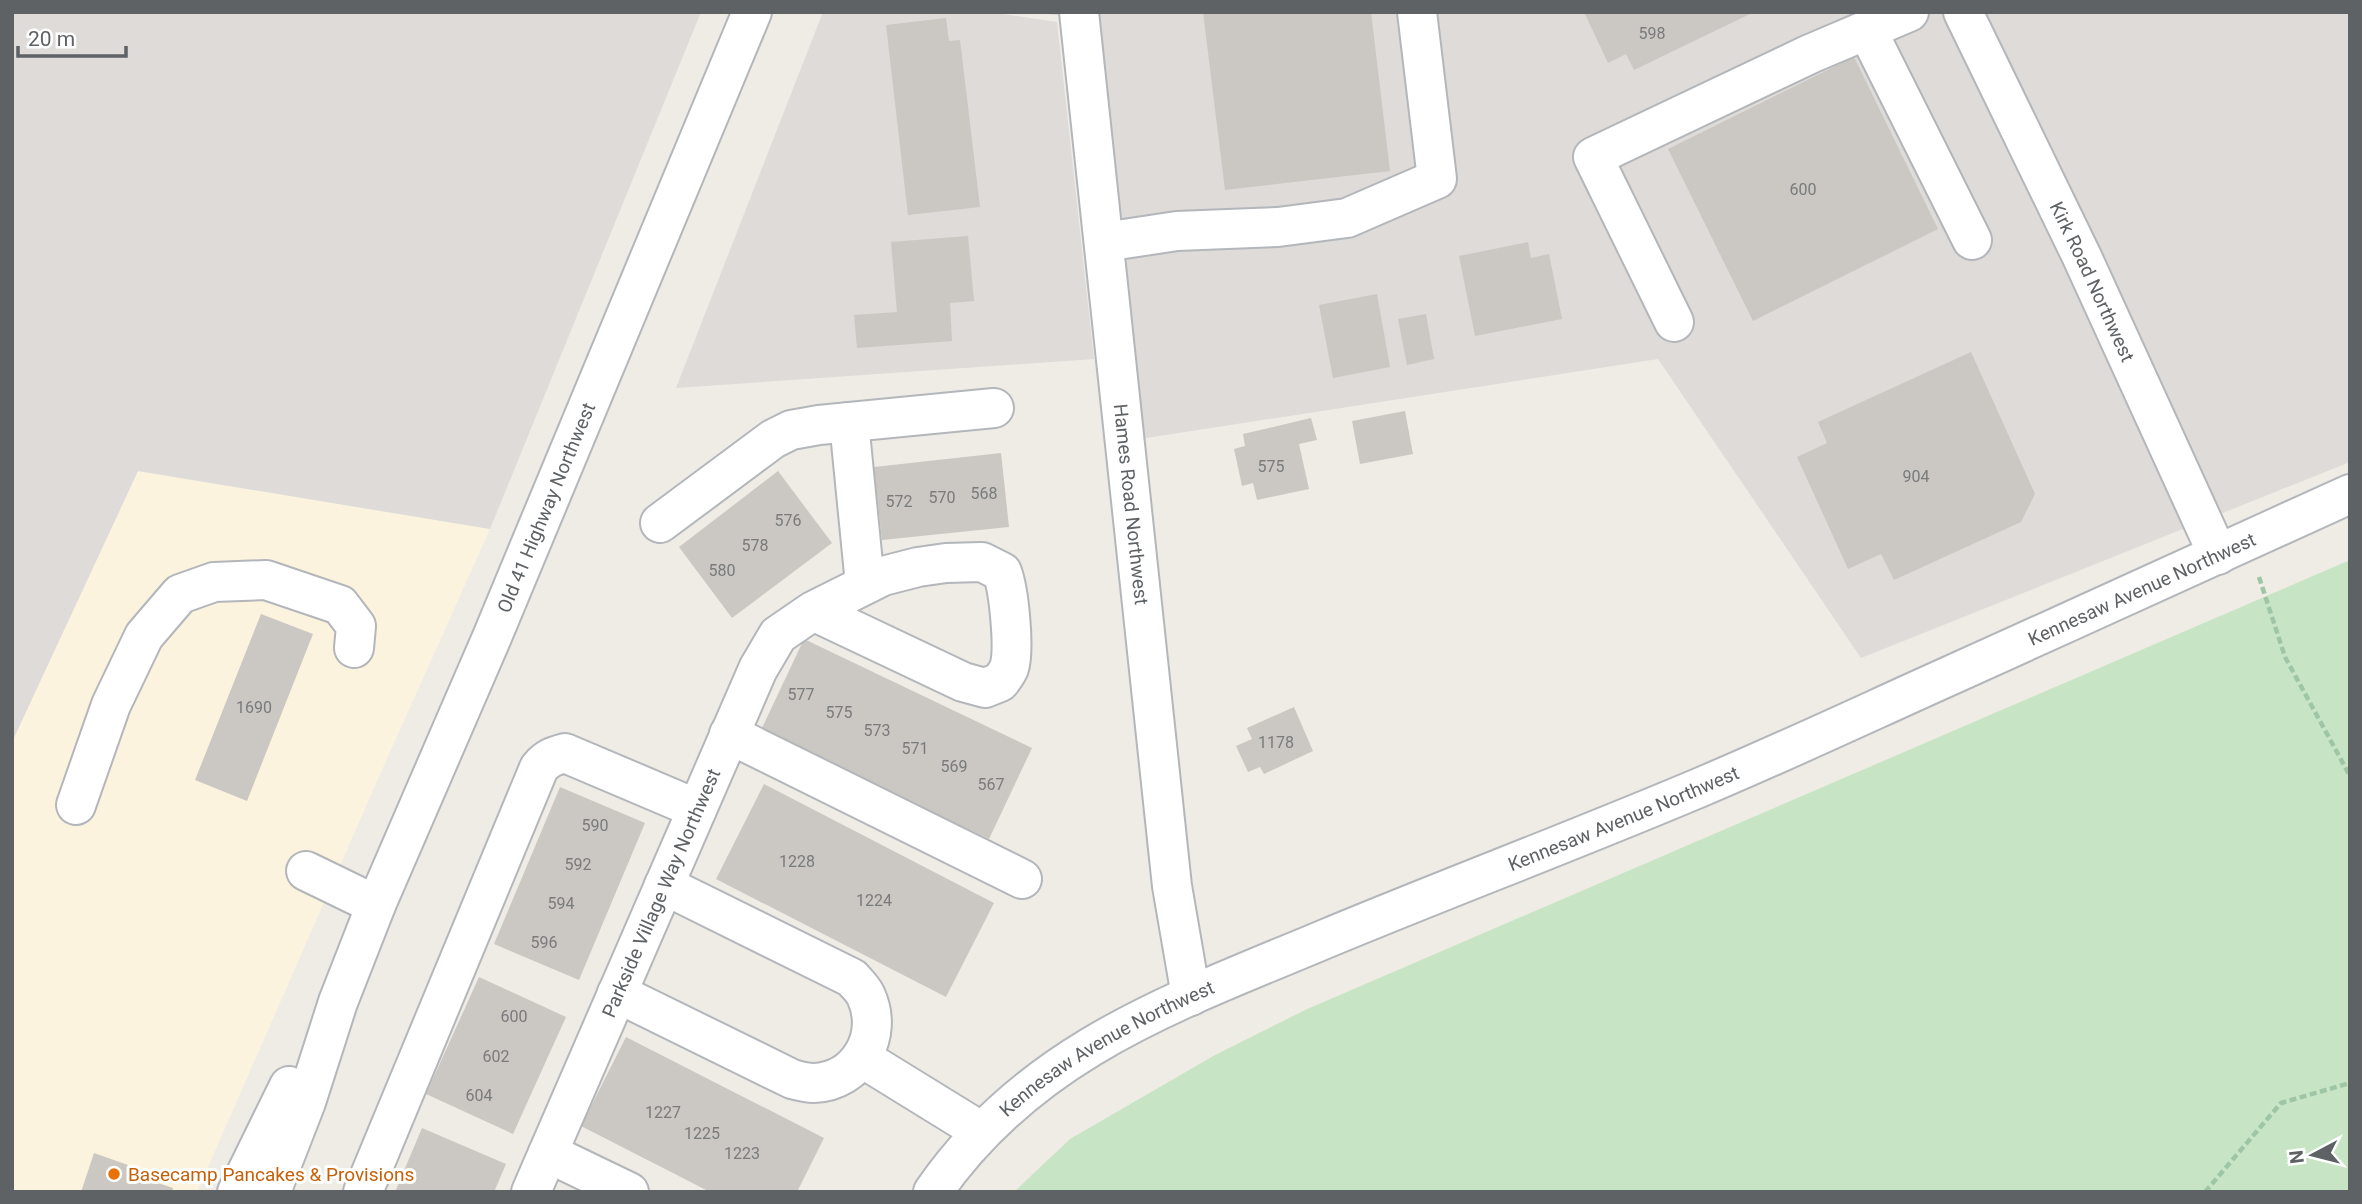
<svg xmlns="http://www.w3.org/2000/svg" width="2362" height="1204" viewBox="0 0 2362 1204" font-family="Roboto,sans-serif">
<rect width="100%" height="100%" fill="#efece6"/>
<path fill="#fcf3de" d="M138,471L490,529L381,772L197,1192H12V742Z"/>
<path fill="#dedbd8" d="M12,12H701L490,529L138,471L12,742Z
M823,12H989L1057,22L1094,359L676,388Z
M1032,12H2350V462L1861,658L1658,359L1140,439L1095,20Z"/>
<path fill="#c7e5c4" d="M2350,560V1192H1014L1070,1139L1215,1055L1305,1010Z"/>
<path fill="#cbc7c2" d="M1203,12H1371L1390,171L1225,190Z
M1584,12H1754L1634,70L1626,54L1608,63Z
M946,18L949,41L960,40L980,207L908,215L886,25Z
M1854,57L1938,229L1753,321L1668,149Z
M968,236L974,301L950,303L952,341L857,348L854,315L897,312L891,242Z
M1528,242L1531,258L1549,254L1562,319L1475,336L1459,256Z
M1377,294L1390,367L1333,378L1319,305Z
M1426,314L1434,359L1407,365L1398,319Z
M1971,352L2035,494L2021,522L1894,580L1881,554L1848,569L1797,457L1827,443L1818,422Z
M1405,411L1413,454L1360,464L1352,421Z
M1311,418L1317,440L1299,444L1309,489L1257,500L1253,483L1242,486L1234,449L1245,446L1243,434Z
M1001,453L1009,527L882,540L874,467Z
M778,471L832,543L732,618L679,547Z
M261,614L313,634L247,801L195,780Z
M804,639L1032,748L989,839L761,730Z
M1294,707L1313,751L1264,774L1260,767L1248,772L1236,746L1252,739L1247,728Z
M764,784L994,903L946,997L716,879Z
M560,787L645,823L579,980L494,944Z
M479,977L566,1017L513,1134L426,1094Z
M626,1037L824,1138L797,1192H710L581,1126Z
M422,1128L506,1164L494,1192H395Z
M94,1153L142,1170L140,1177L173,1188L172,1192H81Z"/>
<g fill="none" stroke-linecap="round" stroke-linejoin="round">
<g stroke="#b3b6ba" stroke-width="42">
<g id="minor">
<path id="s1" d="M1079,12L1172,886L1191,996"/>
<path id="s2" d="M1963,12L2082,257L2218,555"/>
<path d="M1867,30L1972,240"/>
<path d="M1104,242L1177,231L1278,227L1347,218L1437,179L1417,12"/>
<path d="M1674,322L1593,157L1810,54L1909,12"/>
<path d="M849,422L865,584"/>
<path d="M660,523L773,439L791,430L819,425L994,408"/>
<path d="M729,734L1022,879"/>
<path d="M76,805L111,705L144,636L180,594L214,582L266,580L340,605L356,626L354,648"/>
<path d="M306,871L376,905"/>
<path d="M617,993L792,1079C799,1081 807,1083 814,1083C859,1081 884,1035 866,996C863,989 857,984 852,978L664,885"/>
<path d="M862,1058L982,1132"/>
<path d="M548,1153L629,1192"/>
<path d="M237,1192L289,1086"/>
<path id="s3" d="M271,1192L306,1102L338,1002L376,905L492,637L752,12"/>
<path d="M363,1192L539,768C547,758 554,756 565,753L697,809"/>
<path id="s4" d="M531,1192L758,669L778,635L813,611L883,576L918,567L946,563L982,562L1002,572C1009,590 1015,650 1009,668C1007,673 1003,678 1000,682L985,688L963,682L813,611"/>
<path id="s5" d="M933,1192C1032,1049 1178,1001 1330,937C1453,886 1578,839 1701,787C1777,755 1852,720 1927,686C2068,622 2209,559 2350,494"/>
</g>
</g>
<path stroke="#9ec6a6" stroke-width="4.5" stroke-dasharray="7 3.5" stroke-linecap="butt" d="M2259,577L2285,657L2350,776
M2205,1192L2281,1103L2350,1083"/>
<use href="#minor" stroke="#fff" stroke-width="38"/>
</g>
<circle fill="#e8710a" stroke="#fff" stroke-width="2.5" cx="114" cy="1174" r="7"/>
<g text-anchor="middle" stroke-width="6" stroke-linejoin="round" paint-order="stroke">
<g font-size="16" fill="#797b7c">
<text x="1652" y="39">598</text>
<text x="1803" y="195">600</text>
<text x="1271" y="472">575</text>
<text x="1916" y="482">904</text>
<text x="984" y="499">568</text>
<text x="942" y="503">570</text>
<text x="899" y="507">572</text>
<text x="788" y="526">576</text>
<text x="755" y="551">578</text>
<text x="722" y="576">580</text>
<text x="801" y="700">577</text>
<text x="254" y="713">1690</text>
<text x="839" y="718">575</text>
<text x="877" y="736">573</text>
<text x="1276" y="748">1178</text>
<text x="915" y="754">571</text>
<text x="954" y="772">569</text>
<text x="991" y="790">567</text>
<text x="595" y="831">590</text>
<text x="797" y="867">1228</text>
<text x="578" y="870">592</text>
<text x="874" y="906">1224</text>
<text x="561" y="909">594</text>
<text x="544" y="948">596</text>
<text x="514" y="1022">600</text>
<text x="496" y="1062">602</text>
<text x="479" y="1101">604</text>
<text x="663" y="1118">1227</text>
<text x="702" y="1139">1225</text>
<text x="742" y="1159">1223</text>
</g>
<g font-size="19" fill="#5e6265" stroke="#fff">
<text dy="7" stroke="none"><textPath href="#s2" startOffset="299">Kirk Road Northwest</textPath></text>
<text dy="7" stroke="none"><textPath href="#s1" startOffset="495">Hames Road Northwest</textPath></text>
<text dy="7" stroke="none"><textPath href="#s3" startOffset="738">Old 41 Highway Northwest</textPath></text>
<text dy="7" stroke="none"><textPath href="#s5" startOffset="1363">Kennesaw Avenue Northwest</textPath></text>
<text dy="7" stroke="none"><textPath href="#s5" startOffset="796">Kennesaw Avenue Northwest</textPath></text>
<text dy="7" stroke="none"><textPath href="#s4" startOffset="326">Parkside Village Way Northwest</textPath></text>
<text dy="7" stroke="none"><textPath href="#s5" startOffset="229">Kennesaw Avenue Northwest</textPath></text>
</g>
<g font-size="19" fill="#c56008" stroke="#fff" text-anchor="start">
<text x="128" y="1181">Basecamp Pancakes &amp; Provisions</text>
</g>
</g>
<rect width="2362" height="1204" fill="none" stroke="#5e6265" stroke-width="28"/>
<g transform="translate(2313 1155) rotate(263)" stroke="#ffffff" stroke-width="5" paint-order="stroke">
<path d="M0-5L12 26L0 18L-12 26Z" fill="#5e6265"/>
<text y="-10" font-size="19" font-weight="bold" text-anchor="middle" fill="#5e6265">N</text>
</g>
<path d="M18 46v10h108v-10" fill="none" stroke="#5e6265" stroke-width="3.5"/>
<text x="28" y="46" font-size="21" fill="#5e6265" stroke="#ffffff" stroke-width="5" paint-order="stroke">20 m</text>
</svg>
